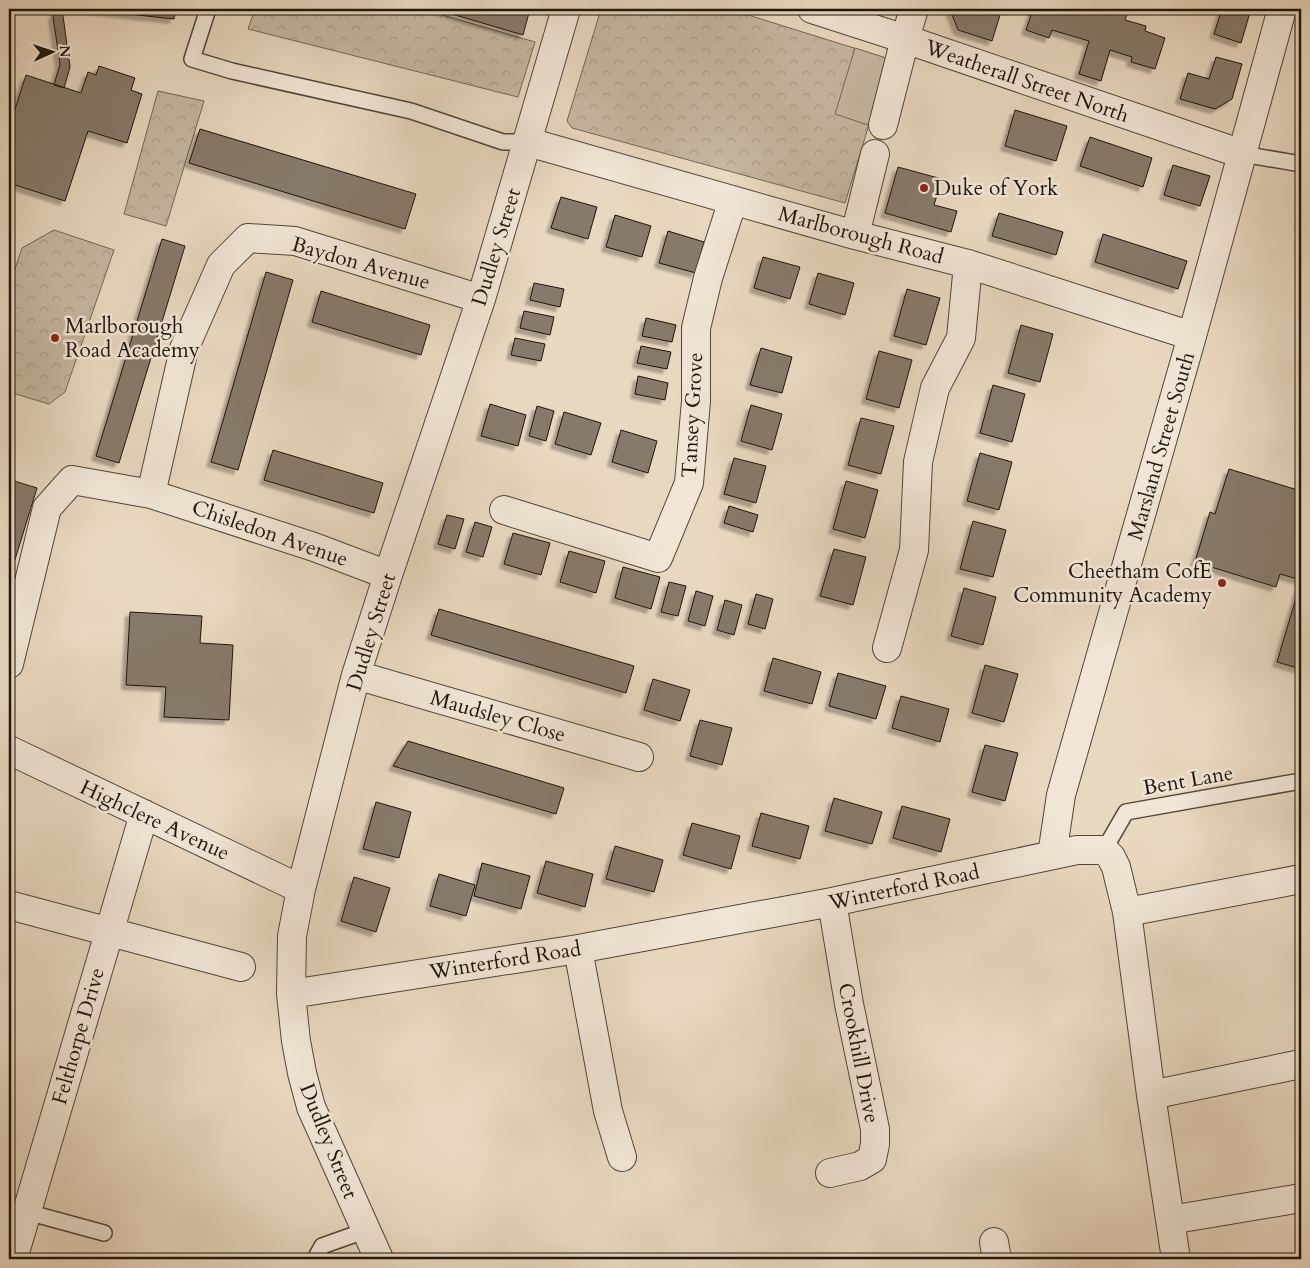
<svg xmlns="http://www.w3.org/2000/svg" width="1310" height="1268" viewBox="0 0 1310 1268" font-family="Cardo,serif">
<defs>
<pattern id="forest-crowns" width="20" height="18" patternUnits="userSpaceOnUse" patternTransform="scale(1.25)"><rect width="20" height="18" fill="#c6b7a1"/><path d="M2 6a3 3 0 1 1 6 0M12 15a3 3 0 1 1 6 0" fill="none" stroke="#aa9c89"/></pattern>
<filter id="shadow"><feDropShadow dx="-4.5" dy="4.5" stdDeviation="1" flood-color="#0004"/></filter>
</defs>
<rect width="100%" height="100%" fill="#e9d8c0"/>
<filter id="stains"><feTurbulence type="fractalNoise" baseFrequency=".004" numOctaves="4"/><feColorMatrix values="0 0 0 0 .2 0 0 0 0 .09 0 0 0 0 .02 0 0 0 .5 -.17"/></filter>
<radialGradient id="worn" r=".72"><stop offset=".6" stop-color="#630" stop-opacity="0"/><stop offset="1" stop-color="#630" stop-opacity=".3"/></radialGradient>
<path fill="url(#forest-crowns)" stroke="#726656" d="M255,9H422L535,42L518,97L248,29Z
M601,9H729L889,59L845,203L572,128L567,121Z
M158,91L204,101L166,226L124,214Z
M54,230L114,250L65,392L49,404L9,392V275H13L22,248Z"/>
<path fill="#c6b7a1" stroke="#726656" d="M855,48L889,59L868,125L835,114Z"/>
<path fill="#877a6a" stroke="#1d150c" filter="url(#shadow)" d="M56,9H66L63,16L70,67L64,88L54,85L60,64L53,17Z
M82,9H175L174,19Z
M435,9H530L523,35Z
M952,9H981L1000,15L992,41L958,30L951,12Z
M1033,9H1110L1127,14L1125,20L1146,26L1145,31L1165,38L1155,69L1131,62L1132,57L1110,50L1101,81L1079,74L1089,41L1052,30L1049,38L1026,30Z
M1222,9H1251L1241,43L1214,34Z
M1216,57L1242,64L1232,99L1215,109L1180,99L1188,73L1209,79Z
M99,66L135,78L131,90L142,94L127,143L88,131L65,201L9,183V107L15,109L26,75L81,93L88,72L96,75Z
M1015,110L1067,126L1056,161L1005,146Z
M200,129L416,194L405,229L189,163Z
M1090,137L1152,158L1143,187L1080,166Z
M1173,165L1210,176L1200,206L1164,195Z
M898,167L942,179L934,205L957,211L951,232L885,213Z
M561,197L597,207L588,239L551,228Z
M999,213L1063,232L1056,255L992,236Z
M615,215L651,226L642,257L606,247Z
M668,231L704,242L696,273L659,263Z
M1103,234L1187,261L1178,289L1095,262Z
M162,239L185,246L119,463L96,456Z
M763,257L800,267L790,299L754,288Z
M266,272L293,280L238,470L211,462Z
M818,273L854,283L845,315L809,304Z
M534,283L564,289L560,307L530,300Z
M907,289L940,298L926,345L894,336Z
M321,291L430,325L421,355L312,322Z
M524,311L554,317L550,335L520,328Z
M646,318L676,325L672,342L642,336Z
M1021,325L1053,334L1040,382L1008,373Z
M515,338L545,344L541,361L511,355Z
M641,346L671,352L667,369L637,363Z
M761,348L792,357L782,393L750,385Z
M879,351L912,360L899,408L866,399Z
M638,376L668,383L665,400L635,394Z
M993,385L1025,394L1012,442L980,433Z
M490,404L526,415L518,446L481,436Z
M751,405L782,414L772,450L741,441Z
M537,406L554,411L546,441L529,436Z
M564,412L601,423L591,455L555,444Z
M861,418L894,426L881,474L848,465Z
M621,430L657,441L648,473L612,462Z
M273,450L383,483L374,513L264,480Z
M980,453L1012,462L999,510L967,501Z
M734,458L766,466L756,503L724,494Z
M1229,469L1301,491V580L1280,574L1276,587L1195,562L1210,512L1215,514Z
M14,481L37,488L9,579V498Z
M846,481L878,490L865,538L833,529Z
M729,506L758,515L753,532L724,523Z
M447,515L464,519L455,549L438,544Z
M973,521L1006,530L993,577L960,569Z
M475,522L492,527L483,557L466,552Z
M513,533L550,543L541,575L504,564Z
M834,549L866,557L853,605L820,596Z
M569,551L605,561L596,593L560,582Z
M623,567L660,577L651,609L615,598Z
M1301,581V669L1277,662Z
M669,582L686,586L678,616L661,612Z
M964,588L996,597L983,645L951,636Z
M696,591L713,596L705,626L688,621Z
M756,594L773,599L765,629L748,624Z
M725,600L742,605L734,635L717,630Z
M439,609L634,666L626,693L431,635Z
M130,612L202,616L200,643L233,645L229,720L164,717L166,687L126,685Z
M773,658L821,672L812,704L764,691Z
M985,665L1018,674L1004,722L972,713Z
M838,673L886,686L876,719L829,706Z
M653,679L690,690L680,721L644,710Z
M901,696L949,709L940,742L892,728Z
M700,720L732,728L722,765L690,756Z
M408,741L564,788L556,814L393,766Z
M985,745L1018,753L1005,801L972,792Z
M834,798L882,812L872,844L825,831Z
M376,802L411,812L399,858L363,849Z
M902,806L950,819L941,852L893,838Z
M761,813L809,826L800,859L752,846Z
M692,823L740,836L731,869L683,855Z
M615,846L663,860L654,892L606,879Z
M546,861L593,874L585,907L537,893Z
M482,863L530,876L521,909L474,896Z
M439,874L475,885L466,916L430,906Z
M354,877L390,888L376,932L341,921Z"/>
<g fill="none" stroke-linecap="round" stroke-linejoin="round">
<g stroke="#504639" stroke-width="18">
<path id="service" d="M208,9L192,59L232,71L411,111L503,142H528
M1242,154L1301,164
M1104,850L1126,812L1301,781
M27,1212L104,1233
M315,1259L322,1246L367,1230"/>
</g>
<g stroke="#504639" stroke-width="30">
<path id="minor" d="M812,9L905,39L1242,154
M883,125L905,39L914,9
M528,142L855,235L968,264L1192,336
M855,235L875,154
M151,494L184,349L221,265L248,238L295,241L481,299
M504,510L658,558L689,483L696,401V328L708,278L733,200
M887,648L914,550L918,462L935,388L961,338L968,264
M9,664L47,508L72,480L151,494L314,547L388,575
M356,675L639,757
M9,750L301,889
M1052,855L1061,795L1192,336L1282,9
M9,905L241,967
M1127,912L1301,879
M578,949L608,1111L622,1157
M291,994L578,949L832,902L1077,850H1104L1111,857L1116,867L1127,912L1151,1095L1176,1259
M1151,1095L1301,1064
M830,1173L860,1166L872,1159L875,1144V1129L849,1004L832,902
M1170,1220L1301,1198
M994,1242L997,1259
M13,1259L144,814
M379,1259L311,1107L302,1073L296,1041L291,994L292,936L301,889L356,675L388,575L481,299L566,9"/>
</g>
<use href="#service" stroke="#f1e6d6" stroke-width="15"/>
<use href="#minor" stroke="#f1e6d6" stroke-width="28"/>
</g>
<g fill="#8f2418" stroke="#f1e6d6" stroke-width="2">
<circle cx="924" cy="188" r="5"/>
<circle cx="55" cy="338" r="5"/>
<circle cx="1222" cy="583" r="5"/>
</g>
<g text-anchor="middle" stroke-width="5" stroke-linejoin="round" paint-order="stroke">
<g font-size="21" fill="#1d150c" stroke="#f1e6d6">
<text transform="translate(1027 81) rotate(19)" y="7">Weatherall Street North</text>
<text transform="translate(861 235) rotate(15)" y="7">Marlborough Road</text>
<text transform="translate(496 247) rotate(-73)" y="7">Dudley Street</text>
<text transform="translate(361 263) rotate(16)" y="7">Baydon Avenue</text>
<text transform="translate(692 415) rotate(-87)" y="7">Tansey Grove</text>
<text transform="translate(1161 446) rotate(-74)" y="7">Marsland Street South</text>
<text transform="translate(270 533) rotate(19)" y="7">Chisledon Avenue</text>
<text transform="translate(371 632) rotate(-73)" y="7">Dudley Street</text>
<text transform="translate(498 716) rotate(16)" y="7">Maudsley Close</text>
<text transform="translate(1188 780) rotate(-10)" y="7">Bent Lane</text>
<text transform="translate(155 820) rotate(25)" y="7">Highclere Avenue</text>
<text transform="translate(904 887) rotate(-12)" y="7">Winterford Road</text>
<text transform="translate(505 960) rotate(-9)" y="7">Winterford Road</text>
<text transform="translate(78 1036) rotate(-74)" y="7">Felthorpe Drive</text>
<text transform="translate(859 1053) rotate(79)" y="7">Crookhill Drive</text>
<text transform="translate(329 1141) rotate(68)" y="7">Dudley Street</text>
</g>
<g font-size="21" fill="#1d150c" stroke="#f1e6d6" text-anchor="start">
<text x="934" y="195">Duke of York</text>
<text x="65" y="333">Marlborough<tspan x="65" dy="24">Road Academy</tspan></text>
<text x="1212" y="578" text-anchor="end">Cheetham CofE<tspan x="1212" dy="24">Community Academy</tspan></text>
</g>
</g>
<rect width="1310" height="1268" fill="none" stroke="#e9d8c0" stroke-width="30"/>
<rect x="10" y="10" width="1290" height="1248" fill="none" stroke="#1d150c" stroke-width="2.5"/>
<rect x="15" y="15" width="1280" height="1238" fill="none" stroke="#1d150c"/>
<g transform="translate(52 52) rotate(87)" stroke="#f1e6d6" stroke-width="4" paint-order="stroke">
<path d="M0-4L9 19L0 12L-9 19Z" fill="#1d150c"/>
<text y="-8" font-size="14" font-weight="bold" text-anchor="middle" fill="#1d150c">N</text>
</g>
<rect width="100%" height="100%" filter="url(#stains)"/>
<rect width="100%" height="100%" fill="url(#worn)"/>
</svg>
